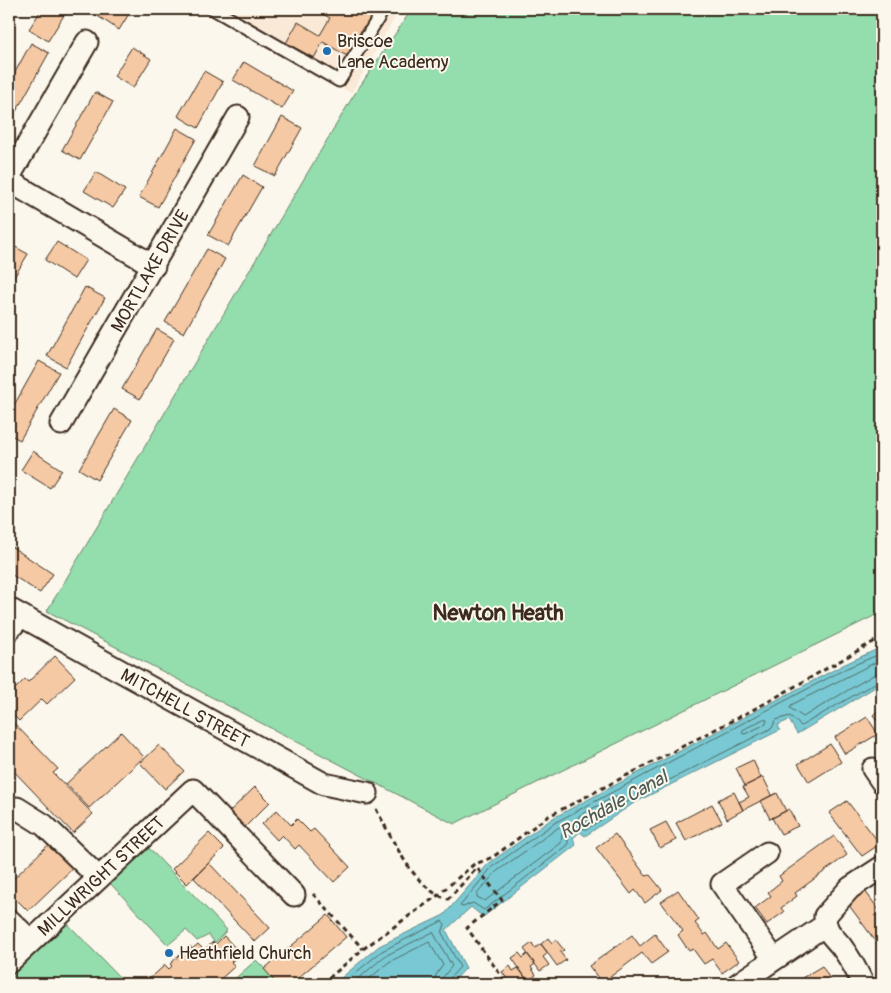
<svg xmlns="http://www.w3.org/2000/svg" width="891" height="993" viewBox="0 0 891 993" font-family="Pangolin,sans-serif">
<rect width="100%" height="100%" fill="#fbf7ec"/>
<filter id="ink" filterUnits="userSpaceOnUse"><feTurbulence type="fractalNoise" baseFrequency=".02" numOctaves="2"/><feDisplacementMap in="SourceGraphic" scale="10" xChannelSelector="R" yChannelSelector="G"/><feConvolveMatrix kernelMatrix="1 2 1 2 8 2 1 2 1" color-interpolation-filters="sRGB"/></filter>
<g filter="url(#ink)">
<path fill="#f9e9d6" d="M206,9H400L351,93Z"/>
<path fill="#94ddad" stroke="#688466" d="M412,9H882V612L454,824L47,611L352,98Z
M146,845L227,930L215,943L209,935L197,941L186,930L168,945L108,881Z
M65,921L126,984H9V974Z
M256,960L280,984H229Z"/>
<path fill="#78c9d3" stroke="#60898b" d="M882,647V683L797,734L789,720L778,725L780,730L634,803L585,836L580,832L573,838L576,845L483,917L471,907L446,930L466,968L451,984H334L379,946L444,915L488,864L553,818L845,664Z"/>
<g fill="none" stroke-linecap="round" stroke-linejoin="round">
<path stroke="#536a66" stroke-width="1" d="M882,653L847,668L556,822L492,867L460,906L463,907L473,903L484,910L568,845V836L578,828L587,829L632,799L772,728L776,720L790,716L801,726L882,679
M882,659L791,705L790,708L803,717L875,674L882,673
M764,719L767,720L766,724L745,734L742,733L743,730Z
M615,797L618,798L617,801L587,821L578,820L579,816Z
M564,824L567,827L562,834L561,843L485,901L477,897V894L496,872Z
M342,984L382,951L442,921L445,924L442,933L460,967L449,979L448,984
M352,984L385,956L433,932L452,966L443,977L442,984
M363,984L389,962L429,942L443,965L436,975L434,984"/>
</g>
<path fill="#f5c9a4" stroke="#3b2a1e" d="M42,9H61L66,12L48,41L29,29Z
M87,9H125L130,12L119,30Z
M314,9H379L367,29L363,27L347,56L323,42L314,58L286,43L298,22L320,35L330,18Z
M31,43L49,53L9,124V83Z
M132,47L151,59L133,88L114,76Z
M244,62L293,91L282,109L233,80Z
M204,71L223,82L198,128L178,116Z
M95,92L113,102L80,160L62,150Z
M282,117L302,128L275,176L255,166Z
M177,128L196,139L158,207L139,197Z
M96,172L125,190L113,208L84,191Z
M243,175L262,187L228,246L208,235Z
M57,242L86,260L74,279L45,260Z
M10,244L28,254L10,284L9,283Z
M207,249L225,259L184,333L165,322Z
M85,287L105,298L66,367L47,356Z
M157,329L174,339L140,399L122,389Z
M39,361L59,372L20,440L9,434V414Z
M114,409L132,420L97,480L79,469Z
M33,451L62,470L50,488L21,470Z
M9,545L53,574L40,593L9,573Z
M55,656L75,677L47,704L42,699L19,721L9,711V695L25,679L28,682Z
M882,707V727L873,715Z
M867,717L878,734L845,754L835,737Z
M9,718L58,769L53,773L93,814L73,833L9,766Z
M121,732L144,757L89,808L66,784Z
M830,744L841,762L809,782L798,764Z
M159,745L184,771L165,789L140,763Z
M753,760L761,778L745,786L736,768Z
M763,777L772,795L743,810L739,802L749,797L743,787Z
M255,787L270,802L242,830L227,814Z
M734,792L743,810L727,819L718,800Z
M777,793L786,811L770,819L761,801Z
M847,801L880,844L862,856L829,813Z
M712,804L722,822L686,841L676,823Z
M789,809L798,826L781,834L772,818Z
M277,810L291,825L297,819L310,832L314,829L350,867L334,882L299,845L295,849L282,835L277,840L262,824Z
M666,822L676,840L660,848L650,830Z
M209,833L224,848L187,884L172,869Z
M615,834L646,876L650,875L662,890L645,903L635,890L631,894L596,848Z
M834,836L847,855L795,893L797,896L781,908L784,912L767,924L755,908L771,896L768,892L782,881L779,876Z
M49,844L73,868L28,911L9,892V883Z
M209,863L270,928L255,942L194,878Z
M678,890L699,920L695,923L704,935L707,933L718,949L726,943L739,961L722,973L712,959L704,964L693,949L689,951L678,935L683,931L661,902Z
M865,891L882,914V950L848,904Z
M328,915L346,937L291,984H277L264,969Z
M655,934L668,952L651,964L642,953L602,983L589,966L632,935L640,946Z
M224,936L241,954L231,962L235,966L215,984H144L165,965L169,969L172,966L170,964L190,946L192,949L198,944L204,950L213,942L215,945Z
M548,938L552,943L556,940L564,950L560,952L566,960L557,966L541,944Z
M532,943L535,948L541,944L548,953L543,957L549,965L540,971L524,949Z
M519,953L523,958L527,954L535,964L531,967L536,975L528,981L512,958Z
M510,966L513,971L518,968L525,977L521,981L524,984H511L502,972Z
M822,966L833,984H792Z
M498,978L503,984H491L490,983Z"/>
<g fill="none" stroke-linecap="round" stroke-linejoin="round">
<g stroke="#3b2a1e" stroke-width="15">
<path id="lane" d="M213,9L339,81L384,9
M9,637L25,619"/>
</g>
<g stroke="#3b2a1e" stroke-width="25">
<path id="street" d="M9,177L87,42
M9,181L154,266
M61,424L238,117
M9,609L324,784L367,793
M873,769L882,782
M17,808L44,825L99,878
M767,853L722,884L774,959
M9,920L31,941
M9,962L193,790L294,895
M738,984L825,925
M863,984C857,971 850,958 841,946C832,935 825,931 825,916L850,888L882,867"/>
</g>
<path stroke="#3b2a1e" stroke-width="3" stroke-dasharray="5 4" stroke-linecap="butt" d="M376,809C393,839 413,889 448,899L477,868L502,900L467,928L507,984
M313,894L363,949
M322,984L363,949L437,896L473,865L493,857L547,817L764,704L882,637"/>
<use href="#lane" stroke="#fbf7ec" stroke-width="11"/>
<use href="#street" stroke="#fbf7ec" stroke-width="21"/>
</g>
</g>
<g fill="#1f6fb2" stroke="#fbf7ec" stroke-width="2">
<circle cx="327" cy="51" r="5"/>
<circle cx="169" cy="953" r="5"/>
</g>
<g text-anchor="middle" stroke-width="4" stroke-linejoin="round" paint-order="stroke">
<g font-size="18" fill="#3b2a1e" stroke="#fbf7ec" text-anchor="start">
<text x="337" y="47">Briscoe<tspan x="337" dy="21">Lane Academy</tspan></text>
<text x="179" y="959">Heathfield Church</text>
</g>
<g font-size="18" fill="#3b2a1e" stroke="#fbf7ec">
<text transform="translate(150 271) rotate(-60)" y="6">MORTLAKE DRIVE</text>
<text transform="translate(185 708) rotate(29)" y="6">MITCHELL STREET</text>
<text transform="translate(101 876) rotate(-43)" y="6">MILLWRIGHT STREET</text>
</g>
<g font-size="19" font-style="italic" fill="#4d5a54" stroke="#fbf7ec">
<text transform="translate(613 804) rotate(-29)" y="7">Rochdale Canal</text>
</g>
<g font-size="22" font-weight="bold" fill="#3b2a1e" stroke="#fbf7ec">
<text x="498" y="620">Newton Heath</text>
</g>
</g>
<rect width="891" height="993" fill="none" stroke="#fbf7ec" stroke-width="30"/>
<rect x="15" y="15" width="861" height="963" fill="none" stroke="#3b2a1e" stroke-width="2" filter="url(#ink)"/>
</svg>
